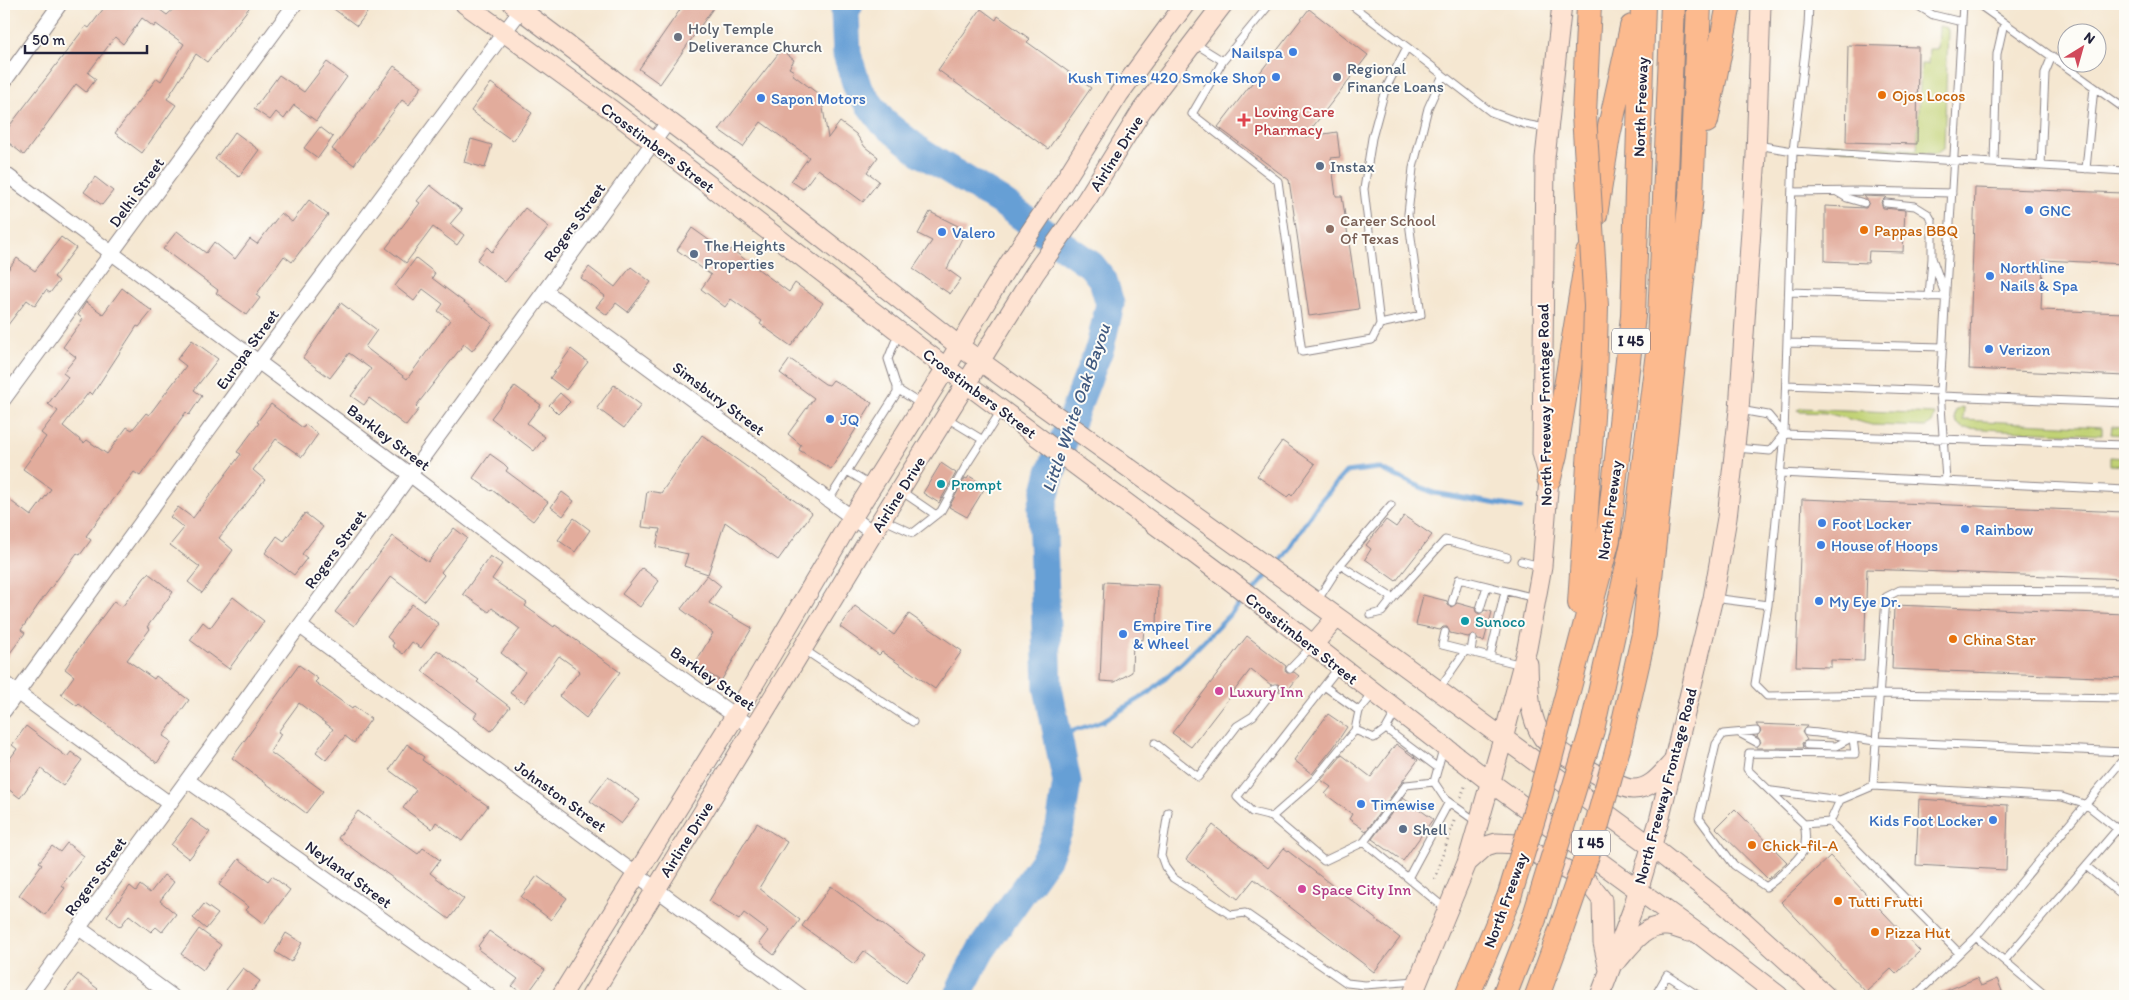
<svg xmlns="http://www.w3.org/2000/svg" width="2129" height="1000" viewBox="0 0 2129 1000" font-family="Itim,sans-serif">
<rect width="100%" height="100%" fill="#fdfcf7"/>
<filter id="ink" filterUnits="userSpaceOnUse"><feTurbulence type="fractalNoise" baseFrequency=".02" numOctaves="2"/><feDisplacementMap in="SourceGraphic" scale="10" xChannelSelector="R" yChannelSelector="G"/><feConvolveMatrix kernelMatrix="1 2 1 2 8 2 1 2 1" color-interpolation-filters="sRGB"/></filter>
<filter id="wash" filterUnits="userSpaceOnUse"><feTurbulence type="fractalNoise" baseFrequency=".0096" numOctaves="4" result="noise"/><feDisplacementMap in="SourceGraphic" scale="20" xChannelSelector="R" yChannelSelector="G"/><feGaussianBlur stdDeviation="1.12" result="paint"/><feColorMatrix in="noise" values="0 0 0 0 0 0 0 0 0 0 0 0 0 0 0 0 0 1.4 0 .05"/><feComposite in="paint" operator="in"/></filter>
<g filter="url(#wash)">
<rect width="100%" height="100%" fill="#f5e7d1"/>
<path fill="#c1d275" stroke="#727a58" d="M1939,26L1947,28L1948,31L1944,148L1936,154L1825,148L1824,145L1826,143L1917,150L1921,64H1928L1929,49H1938Z
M1961,407L1964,408L1963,420L2102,427V435L1964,428C1956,424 1952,419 1956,410Z
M1801,408L1935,414L1932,423L1926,427L1872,425L1826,413L1800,412L1798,410Z
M2112,426L2125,427V435L2111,434Z
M2110,457L2125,458V466L2110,465Z"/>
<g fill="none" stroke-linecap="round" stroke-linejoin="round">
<path stroke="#669fd5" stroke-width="5" d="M1252,592L1282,559L1318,504L1346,472L1378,468L1434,493L1521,508
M1058,736L1103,721L1150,692L1184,661L1246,598"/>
<path stroke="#669fd5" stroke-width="29" d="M849,4L845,13L847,54L858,89L883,122L922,153L1000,201L1091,265L1103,280L1110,304L1100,347L1051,472L1042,507L1048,688L1067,782L1060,826L1049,854L981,950L962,986L959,996"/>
</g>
<g id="blocks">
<path fill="#e2ac9c" d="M107,4H152L167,15L179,4H252L207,62L196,54L167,99L176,105L142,153L115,133L157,78L161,81L184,44L156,24L154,27L142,18L123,44L115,37L88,73L96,79L86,92L76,84L24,155L4,139V133L86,26L89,28Z
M327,4H364L370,9L357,26Z
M684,4H716L660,84L639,69Z
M981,9L996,20L998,16L1030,39L1027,42L1091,88L1048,149L938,70Z
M1309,9L1368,55L1305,137L1337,132L1340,157L1331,158L1336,196H1342L1359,309L1309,316L1289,180L1218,127Z
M1848,45L1918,47L1917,144L1846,142Z
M781,50L794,60L789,68L794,71L792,74L821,96L828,138L840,122L856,134L865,147L878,157L867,172L879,181L863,202L818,169L803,189L791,181L809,157L761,122L743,147L719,130Z
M327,62L347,77L316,121L294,105L284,119L276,112L270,120L254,109L279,75L304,92Z
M394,66L422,86L409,105L402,100L354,165L332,149Z
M491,83L532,113L513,141L471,111Z
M320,127L333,137L318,158L304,148Z
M235,132L259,150L239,177L215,159Z
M471,139L492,145L485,168L464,162Z
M95,177L113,191L102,205L84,192Z
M430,185L462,210L450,224L464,235L457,245L433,227L406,263L386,248L420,203L417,201Z
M1975,188L2125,193V264L2043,260L2041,310L2125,313V376L1969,369Z
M1864,196L1886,197L1881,202L1883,208L1905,210L1903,252L1869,251L1868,263L1825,261V206L1866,208L1869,202Z
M309,200L328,215L292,262L284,256L256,295L260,298L247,315L216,293L218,290L163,249L177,231L206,253L214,242L235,259L250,239L257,244L281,213L292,222Z
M525,208L549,227L505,282L477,260L487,247L492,252Z
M930,212L966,230L947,269L961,279L950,294L913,269L932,241L918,234Z
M692,228L727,253L731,249L789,292L795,283L823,303L791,346L760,324L762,321L731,299L725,307L701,289L711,275L677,250Z
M61,237L76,248L54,277L59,281L50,293L46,290L35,306L27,300L4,330V275L17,258L35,271Z
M416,258L435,273L432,278L493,324L472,351L464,344L416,406L419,409L406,426L369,398L364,405L351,396L371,369L349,353L330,378L303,358L341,303L377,330L365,347L407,379L450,320L438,311L443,304L423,289L414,301L395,286Z
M589,267L615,287L631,267L651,282L628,312L616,303L607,315L596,307L605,296L581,278Z
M122,288L152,311L139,327L137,326L92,395L89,392L63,426L84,443L87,440L107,454L127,427L132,430L146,413L149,415L186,366L177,359L192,340L218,359L194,390L202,396L189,415L186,412L140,476L134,472L86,536L91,540L80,555L77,553L41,601L21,630L25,633L4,661V496L31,516L51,489L23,469L46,437L41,433L58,411L48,404L68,377L63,373L76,357L63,347L83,319L78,315L86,302L103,314Z
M571,349L588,362L566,390L550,378Z
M790,359L825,384L829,385L833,380L872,403L831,469L799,450L801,445L788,434L814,398L780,373Z
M614,385L641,405L624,428L597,408Z
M515,386L541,405L527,423L545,437L534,451L491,418Z
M560,393L570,402L558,414L549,405Z
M271,404L303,428L305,424L318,434L302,457L276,439L253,470L265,480L219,538L233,550L202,593L188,582L200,567L170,545L184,528L170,517L178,507L193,518L241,454L237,452L259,423L257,422Z
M702,435L812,513L778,560L725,522L708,574L684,566L688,554L656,547L660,529L642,527L647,491L661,493Z
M1282,441L1315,464L1292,496L1290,494L1287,497L1257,476Z
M490,454L504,464L508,468L506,471L548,502L533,521L492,490L491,491L473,478Z
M941,463L956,473L939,503L923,493Z
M969,476L986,486L967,517L949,507L965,478L967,479Z
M562,492L574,501L563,516L551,507Z
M1802,499L2125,512V579L1867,569L1864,661L1831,660V667L1796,666Z
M305,513L323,527L302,554L307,558L294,575L265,553L277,536L284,541Z
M1404,516L1432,535L1396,581L1365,559L1371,549L1366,545L1386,520L1396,527Z
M574,518L590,530L575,552L558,540Z
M454,528L467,538L441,572L444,575L424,601L391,576L354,626L335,612L393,536L428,562Z
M490,556L502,564L492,579L527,603L525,606L554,627L555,625L620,672L586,718L559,696L580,671L559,656L524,703L510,693L525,672L501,653L520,629L492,608L489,612L463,594Z
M642,568L659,581L640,607L622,594Z
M148,573L173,592L147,627L150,629L127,660L154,679L156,676L189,700L163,736L172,742L157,763L79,704L77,706L61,694L74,676L65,669L77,651L114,601L122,607Z
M707,575L721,586L709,603L752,628L721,681L694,665L713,633L681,609Z
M1104,582L1158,585L1157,628H1144L1143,640H1133L1132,672L1115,682L1100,681Z
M1423,595L1447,601L1448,605L1451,607L1457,603L1475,608L1476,612L1479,614L1485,610L1492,612L1484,641L1478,640L1474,634L1468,637L1450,633L1447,627H1443L1440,630L1416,625Z
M233,597L264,621L229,669L190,640L203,622L210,628Z
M412,604L439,624L421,648L412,642L403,654L392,646L394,643L387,637Z
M1894,605L2125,614V678L1892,669Z
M855,606L894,635L909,614L962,651L935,689L882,652L879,655L840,627Z
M1247,636L1286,666L1285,670L1287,673L1294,672L1299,676L1284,695L1279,691L1280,686L1278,684L1271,685L1251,669L1191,747L1172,733Z
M437,650L479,680L477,682L510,707L491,731L474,717L477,713L422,671Z
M299,665L318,679L315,682L352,709L354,706L371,719L354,743L345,736L326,760L316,752L333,729L299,703L278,732L281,734L270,752L323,791L306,813L232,758Z
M1328,714L1347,727L1333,748L1312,774L1294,760Z
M1756,724L1807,726L1802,732L1807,740L1802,743L1803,748H1756L1761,742L1757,736L1761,731Z
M26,726L67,757L71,752L82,760L63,786L41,769L20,798L4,786V767L17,749L12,745Z
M407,744L424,757L422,760L488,806L462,841L436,822L432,829L403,808L416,790L389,770Z
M1396,744L1418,760L1366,831L1349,819L1352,814L1325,794L1331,787L1321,780L1342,755L1371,777Z
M608,777L640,800L621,824L590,801Z
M1403,798L1433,819L1403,861L1372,839Z
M1919,799L2008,805L2006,870L1916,865Z
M1735,809L1787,862L1768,879L1716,828Z
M358,811L418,854L423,848L440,860L430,873L464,899L449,919L338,838Z
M191,819L210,832L189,859L171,845Z
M757,823L787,842L759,888L800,920L774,955L759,943L768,931L744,913L739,920L709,901Z
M1213,825L1268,868L1284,848L1400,938L1374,972L1254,879L1238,899L1186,859Z
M67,843L84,856L61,886L65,888L45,915L19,895L42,864L39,862L52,846L60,852Z
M1830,856L1920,951L1896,974L1891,969L1866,992L1781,902Z
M239,859L268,881L272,876L290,890L264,924L246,910L249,907L219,885Z
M164,875L174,882L160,901L176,914L162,932L156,927L151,932L129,915L120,927L107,916L130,886L136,891L140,885L150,893Z
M537,876L567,898L551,920L521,897Z
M831,886L925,956L906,982L864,951L854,964L802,926Z
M204,904L218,914L206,929L193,918Z
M199,929L221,945L203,970L181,954Z
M489,931L545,970L526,996L512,986L518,979L479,950L480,948L478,946Z
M286,933L302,943L291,962L275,952Z
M243,968L260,981L248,996H234L226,990Z
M78,974L98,989L92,996H72L65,991Z
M1977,978L1981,986L1997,979L2004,996H1933Z"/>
</g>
</g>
<g filter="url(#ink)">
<use href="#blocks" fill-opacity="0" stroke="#8c8486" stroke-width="1"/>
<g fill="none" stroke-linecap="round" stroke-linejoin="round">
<g stroke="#8c8486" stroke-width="9">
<path id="lane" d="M1350,4L1407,47L1385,90L1372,138L1364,189L1380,324L1421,315L1408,214L1413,168L1428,108L1443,75L1491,112L1524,124L1546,128
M1809,4L1808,26L1793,151L1784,434L1768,605L1755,684L1767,696L1881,694L2125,698
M1915,4L1933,15L1962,22
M1978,4L2125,109
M1194,43L1223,61L1270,4
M1407,47L1443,75
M1223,61L1192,114L1278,181L1302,352L1372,340L1380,324
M1757,145L1793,151L2125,171
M1994,163L1997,54L2004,23
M2041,166L2045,73L2052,56
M2086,169L2094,87
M1792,192L1860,191L1952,193
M1837,192L1847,198L1864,203
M1886,203L1915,206L1928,214L1932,221V258L1929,297
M1789,292L1946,297L1932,258
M1787,343L1943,347
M1786,385L1940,391
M897,389L922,405
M1940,396L2125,403
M1740,410L1768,415L1784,434L2125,445
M947,418L983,440
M1736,448L1770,451L1784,434
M847,471L870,485
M1780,473L2125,490
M1946,480L1940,391L1963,4
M901,491L936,515
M828,501L897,393V387L888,359L899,332
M1391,505L1340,565L1393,598L1445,540L1507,557
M882,519L913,533L941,511L967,464L1001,411
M1521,561L1540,566
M1713,598L1768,605
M1317,601L1340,565
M1452,602L1459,579L1535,598
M1480,609L1487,586
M1370,615L1382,612L1393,598
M1445,632L1442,645L1522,665
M803,649L913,722
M1471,651L1473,639
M1490,657L1505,591
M1339,667L1237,797L1252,812L1272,817L1324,861L1364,842
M1290,669L1312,646
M1324,686L1359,711
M1439,689L1466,650
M1396,711L1386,729L1438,768
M1355,730L1374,738L1386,729
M1756,731L1723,734L1716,744L1699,818L1734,865L1766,887C1776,880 1797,862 1803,851C1807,842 1806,833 1804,824L1747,769L1749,753L1855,754L1853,738
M1807,732C1831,734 1853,738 1876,741L2125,752
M1739,733L1756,742
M1155,743L1198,777L1237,726L1253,716L1275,688
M1807,745L1836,746L1851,738
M1443,749L1434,782L1446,800L1477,822
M1873,786L2062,797L2087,805L2125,835
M1772,791L1840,800
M1168,812L1161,856L1165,867L1173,878L1231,915L1245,913L1347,983L1365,985L1416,981
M1272,817L1315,779L1355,730L1359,711L1373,694
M1804,824L1830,822
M2086,866L2125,898
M1408,878L1364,842L1406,785L1434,782
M1447,910L1408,878L1449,802
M1976,937L2046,996
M1959,953L1830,822L1840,800L1873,786L1886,597L1900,590L2125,591
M2005,960L2125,820
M1655,996L1667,975L1699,996
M1915,996L1976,937L2125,757"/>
</g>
<g stroke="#8c8486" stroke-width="16">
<path id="street" d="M4,82L60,4
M4,173L396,464L611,628L735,716L754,728
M545,291L873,533
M4,399L295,4
M300,626L801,996
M4,683L170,804
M4,711L258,362L521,10
M187,780L490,996
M79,928L172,996
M29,996L668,122"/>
</g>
<g stroke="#8c8486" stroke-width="21">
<path id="secondary" d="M465,4L613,111L967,384L1224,576L1490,782L1700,935L1779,996
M513,4L785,209L959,346L1383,650L1652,847L1727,906L1826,996
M1312,646L1336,618
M1528,664C1529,690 1528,716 1543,738C1551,749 1618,789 1632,789C1650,790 1661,775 1672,763
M1467,863L1486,846L1496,843L1518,844L1587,881L1602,900L1603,943L1609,970
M1618,960C1630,946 1645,924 1666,926C1673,926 1682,930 1689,932
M561,996L735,716L852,518L946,368L1010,262L1063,183L1119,94L1185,4
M591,996L873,533L1035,273L1087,199L1142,110L1223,4
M1412,996L1467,863L1503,739L1527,648L1542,566L1549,478L1542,453L1545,158L1562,4
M1600,996L1632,911L1659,821L1713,598L1727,518L1739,410L1756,155L1761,4"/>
</g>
<g stroke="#8c8486" stroke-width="26">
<path id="highway" d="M1584,115L1589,4
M1706,121L1729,4
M1595,215L1608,136L1632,27
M1549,478L1555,454L1588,253
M1580,603L1589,465
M1563,710L1608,539L1633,316L1643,4
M1592,730L1636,529L1659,344L1673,4
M1618,748L1644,634L1691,196L1699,4
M1467,996L1509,897
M1504,996L1534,919
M1537,996L1559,936"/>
</g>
<path stroke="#8c8486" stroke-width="3" stroke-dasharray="1 4" stroke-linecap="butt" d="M1461,797L1466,784
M1435,879L1455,818"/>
<use href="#lane" stroke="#fff" stroke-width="7"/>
<use href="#street" stroke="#fff" stroke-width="14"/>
<use href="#secondary" stroke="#fee3d2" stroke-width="19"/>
<use href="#highway" stroke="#fcba8e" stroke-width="24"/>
<g stroke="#8c8486" stroke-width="26" stroke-linecap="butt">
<path id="highway-bridge" d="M1584,115L1596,306L1594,384L1589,465
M1509,897L1540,796L1563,710
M1534,919L1592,730
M1559,936L1594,835L1618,748"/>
</g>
<use href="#highway-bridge" stroke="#fcba8e" stroke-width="24"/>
</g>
</g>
<circle fill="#6b7280" stroke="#fdfcf7" stroke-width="2" cx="678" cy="37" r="5"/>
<g fill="#3f7fe0" stroke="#fdfcf7" stroke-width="2">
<circle cx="1293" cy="52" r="5"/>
<circle cx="1276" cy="77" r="5"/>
<circle cx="761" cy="98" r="5"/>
<circle cx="2029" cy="210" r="5"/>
<circle cx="942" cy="232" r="5"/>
<circle cx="1990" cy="276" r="5"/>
<circle cx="1989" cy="349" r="5"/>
<circle cx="830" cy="419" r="5"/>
<circle cx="1822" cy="523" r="5"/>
<circle cx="1965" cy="529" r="5"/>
<circle cx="1821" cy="545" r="5"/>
<circle cx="1819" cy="601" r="5"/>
<circle cx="1123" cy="634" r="5"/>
<circle cx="1361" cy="804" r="5"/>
<circle cx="1993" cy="820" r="5"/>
</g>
<g fill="#5c6f8a" stroke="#fdfcf7" stroke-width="2">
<circle cx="1337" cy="77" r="5"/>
<circle cx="1320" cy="166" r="5"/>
<circle cx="694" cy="254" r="5"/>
<circle cx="1403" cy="829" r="5"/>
</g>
<g fill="#e8710a" stroke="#fdfcf7" stroke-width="2">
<circle cx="1882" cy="95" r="5"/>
<circle cx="1864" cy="230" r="5"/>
<circle cx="1953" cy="639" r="5"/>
<circle cx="1752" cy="845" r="5"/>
<circle cx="1838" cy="901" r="5"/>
<circle cx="1875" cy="932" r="5"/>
</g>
<path fill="#e0444e" stroke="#fdfcf7" stroke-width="2" d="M1241.5 112.5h5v5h5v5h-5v5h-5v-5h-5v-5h5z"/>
<circle fill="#8d6e63" stroke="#fdfcf7" stroke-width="2" cx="1330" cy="229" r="5"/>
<g fill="#0f9aa8" stroke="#fdfcf7" stroke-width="2">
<circle cx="941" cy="484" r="5"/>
<circle cx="1465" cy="621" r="5"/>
</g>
<g fill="#d1479c" stroke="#fdfcf7" stroke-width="2">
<circle cx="1219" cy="691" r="5"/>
<circle cx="1302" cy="889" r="5"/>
</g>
<g text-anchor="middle" stroke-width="4" stroke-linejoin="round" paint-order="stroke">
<g fill="#fdfcf7" stroke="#646373" stroke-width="1">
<rect x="1612" y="328.5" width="38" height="25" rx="4"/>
<rect x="1572" y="830.5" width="38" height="25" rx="4"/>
</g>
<g font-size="15" font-weight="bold" fill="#22223b">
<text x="1631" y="346">I 45</text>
<text x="1591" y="848">I 45</text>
</g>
<g font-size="16" fill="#5b616d" stroke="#fdfcf7" text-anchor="start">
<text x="688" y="34">Holy Temple<tspan x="688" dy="18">Deliverance Church</tspan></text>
</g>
<g font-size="16" fill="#366cbe" stroke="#fdfcf7" text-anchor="start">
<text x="1283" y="58" text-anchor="end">Nailspa</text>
<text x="1266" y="83" text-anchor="end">Kush Times 420 Smoke Shop</text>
<text x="771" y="104">Sapon Motors</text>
<text x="2039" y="216">GNC</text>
<text x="952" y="238">Valero</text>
<text x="2000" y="273">Northline<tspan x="2000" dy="18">Nails &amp; Spa</tspan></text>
<text x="1999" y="355">Verizon</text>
<text x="840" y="425">JQ</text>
<text x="1832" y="529">Foot Locker</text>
<text x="1975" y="535">Rainbow</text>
<text x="1831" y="551">House of Hoops</text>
<text x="1829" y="607">My Eye Dr.</text>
<text x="1133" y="631">Empire Tire<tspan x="1133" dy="18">&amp; Wheel</tspan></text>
<text x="1371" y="810">Timewise</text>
<text x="1983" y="826" text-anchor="end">Kids Foot Locker</text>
</g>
<g font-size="16" fill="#4e5e75" stroke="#fdfcf7" text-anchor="start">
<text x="1347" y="74">Regional<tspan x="1347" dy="18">Finance Loans</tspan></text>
<text x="1330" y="172">Instax</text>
<text x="704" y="251">The Heights<tspan x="704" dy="18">Properties</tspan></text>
<text x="1413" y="835">Shell</text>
</g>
<g font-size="16" fill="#c56008" stroke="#fdfcf7" text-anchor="start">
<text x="1892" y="101">Ojos Locos</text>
<text x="1874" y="236">Pappas BBQ</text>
<text x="1963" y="645">China Star</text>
<text x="1762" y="851">Chick-fil-A</text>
<text x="1848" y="907">Tutti Frutti</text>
<text x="1885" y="938">Pizza Hut</text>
</g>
<g font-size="16" fill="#22223b" stroke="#fdfcf7">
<text transform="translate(1640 107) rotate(-88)" y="6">North Freeway</text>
<text transform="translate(658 147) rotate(37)" y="6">Crosstimbers Street</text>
<text transform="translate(1116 153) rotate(-58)" y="6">Airline Drive</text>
<text transform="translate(136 192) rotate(-54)" y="6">Delhi Street</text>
<text transform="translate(574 222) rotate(-54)" y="6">Rogers Street</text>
<text transform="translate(247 349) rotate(-54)" y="6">Europa Street</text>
<text transform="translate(980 393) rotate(37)" y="6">Crosstimbers Street</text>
<text transform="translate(719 398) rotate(37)" y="6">Simsbury Street</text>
<text transform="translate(1544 405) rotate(-91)" y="6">North Freeway Frontage Road</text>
<text transform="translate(389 437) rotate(37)" y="6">Barkley Street</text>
<text transform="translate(898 494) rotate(-58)" y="6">Airline Drive</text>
<text transform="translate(1609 510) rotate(-82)" y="6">North Freeway</text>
<text transform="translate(335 549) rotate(-54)" y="6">Rogers Street</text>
<text transform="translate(1302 638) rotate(38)" y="6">Crosstimbers Street</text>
<text transform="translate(713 678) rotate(35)" y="6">Barkley Street</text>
<text transform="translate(1665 786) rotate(-75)" y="6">North Freeway Frontage Road</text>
<text transform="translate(561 796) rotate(36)" y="6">Johnston Street</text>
<text transform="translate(686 839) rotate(-58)" y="6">Airline Drive</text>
<text transform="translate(349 874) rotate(36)" y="6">Neyland Street</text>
<text transform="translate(95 876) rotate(-54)" y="6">Rogers Street</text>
<text transform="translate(1505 900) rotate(-70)" y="6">North Freeway</text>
</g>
<g font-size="16" fill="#be3a42" stroke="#fdfcf7" text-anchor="start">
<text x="1254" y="117">Loving Care<tspan x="1254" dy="18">Pharmacy</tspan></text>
</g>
<g font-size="16" fill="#785e54" stroke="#fdfcf7" text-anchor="start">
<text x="1340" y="226">Career School<tspan x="1340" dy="18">Of Texas</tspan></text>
</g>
<g font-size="16" fill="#0d838f" stroke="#fdfcf7" text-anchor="start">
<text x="951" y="490">Prompt</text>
<text x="1475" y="627">Sunoco</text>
</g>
<g font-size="16" fill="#b23c85" stroke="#fdfcf7" text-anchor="start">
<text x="1229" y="697">Luxury Inn</text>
<text x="1312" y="895">Space City Inn</text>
</g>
<g font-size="18" font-style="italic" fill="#415a80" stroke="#fdfcf7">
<text transform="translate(1076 408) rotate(-71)" y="6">Little White Oak Bayou</text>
</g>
</g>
<rect width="2129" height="1000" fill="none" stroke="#fdfcf7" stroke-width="20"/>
<g transform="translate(2082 48) rotate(37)"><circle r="24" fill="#fdfcf7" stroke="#a5a5ac"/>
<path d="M0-4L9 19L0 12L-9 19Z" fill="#d1495b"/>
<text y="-8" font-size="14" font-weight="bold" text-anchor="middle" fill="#22223b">N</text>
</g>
<path d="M25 45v8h122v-8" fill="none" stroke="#22223b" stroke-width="2.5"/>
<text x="32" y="45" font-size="15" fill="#22223b" stroke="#fdfcf7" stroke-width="4" paint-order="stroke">50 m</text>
</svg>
